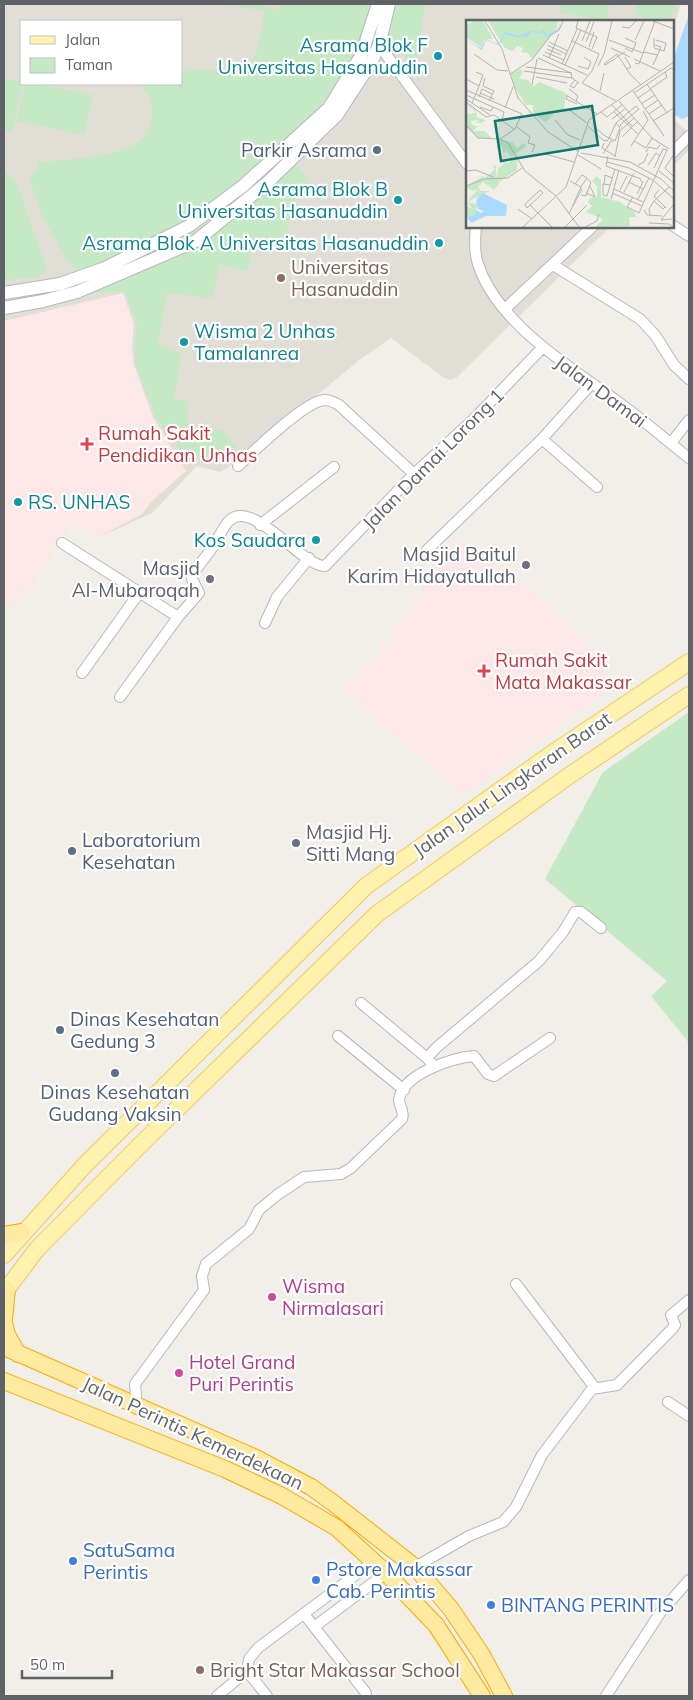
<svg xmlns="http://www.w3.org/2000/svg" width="693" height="1700" viewBox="0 0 693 1700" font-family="Mulish,sans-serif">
<rect width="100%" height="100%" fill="#f1efe8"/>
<path fill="#e1ded6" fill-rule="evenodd" d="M4,4H681L672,33V21H467V226H611L457,377L451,380L444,378L391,338L362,358L233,464L220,472L197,466L152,513L99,537L73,522L31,585L4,613ZM21,21H181V84H21Z
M672,118L689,133V150L672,167Z"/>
<path fill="#fce8e6" d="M123,293L134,324L132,348L134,365L153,417L186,471L150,503L142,514L99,537L73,522L31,585L4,613V321Z
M459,538L532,591L574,629L617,685L463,795L361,706L345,688L377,656L405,619L433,571Z"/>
<path fill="#c5e8c5" d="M221,4H256L277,10L281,4H373L357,54L334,90L295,137L218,199L142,245L83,271L72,268L42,215L30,181L40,162C67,159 131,158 147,133C149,131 149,125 150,122C155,107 150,95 139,84H181V77L188,69L240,73L256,55L265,11Z
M397,4H425L416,64L410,65L388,32Z
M562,4H610L606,20L560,13Z
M636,4H678L675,13C656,23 654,23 635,13Z
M4,78L21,81L22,84L12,132L4,130Z
M25,84H39L93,95L84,135L17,121Z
M287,155L304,173L309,190L296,198L283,243L255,239L247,271L220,264L212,298L167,293L158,343L181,353L174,398L188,402V425L223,431L236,447L188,460L156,419L136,365L134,348L137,324L125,292H91L84,274L132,262L199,228Z
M4,169L17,184L47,270L39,277L4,280Z
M689,712V1043L651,996L667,981L545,879L603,772Z"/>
<path fill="#aadaff" d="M689,14V116L682,119L672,113V63Z"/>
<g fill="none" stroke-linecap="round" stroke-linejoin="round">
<g stroke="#b5b8bc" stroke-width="12">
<path id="minor" d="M379,45L467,164
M672,153L689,136
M672,225L689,236
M476,226C475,239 474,252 478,264C497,323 570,367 617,401C642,419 665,439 689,458
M553,265L640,319L655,335L674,365L689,379
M505,309L593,226
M542,439L597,487
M671,443L689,420
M238,466C254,451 304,402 324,400C329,400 334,402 339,405L414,474
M260,525L334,467
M62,543L178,617L199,593L192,579L193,573C201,563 209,553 216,542C220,535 224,525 230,520C253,499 303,567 325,566L414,474L473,420L543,347
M427,550L542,439L592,383
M265,623L277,597L309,558
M82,673L139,593
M120,697L178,617
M361,1003L427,1058
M338,1036L404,1090
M434,1066L427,1058L436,1048L539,961L563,932L575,912H581L601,928
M516,1284L595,1388
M668,1402L689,1416
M137,1407L135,1384L204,1290L202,1276L206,1264L249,1229L259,1210L277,1195L304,1177L341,1174L351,1168L402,1119C405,1111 399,1107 399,1100C402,1074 452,1058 474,1056L488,1074L494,1076L550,1038
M415,1567L469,1536L503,1522L516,1507L542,1455L592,1389L617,1385L673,1328L675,1325L671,1315L689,1300
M304,1614L366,1693
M314,1627L386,1573
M247,1671L267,1696
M217,1696L247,1671L249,1659L258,1648L374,1561
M606,1696L660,1613L689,1580"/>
</g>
<g stroke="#b5b8bc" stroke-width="14">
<path id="tertiary" d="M4,293L60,284L105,268L189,226L243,186L329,108L361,56L378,4
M4,308L43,301L77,292L196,241L267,183L337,115L372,61L379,45L389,4"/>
</g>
<g stroke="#f2c960" stroke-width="18">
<path id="primary" d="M4,1255L84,1166L366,886L547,757L689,662
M7,1289L37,1249L140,1145L377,914L570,775L689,695"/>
</g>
<g stroke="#f9ab00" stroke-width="18">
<path id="trunk" d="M4,1235L22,1232
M4,1319L7,1289
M4,1322L7,1335L18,1354
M4,1347L256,1458L311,1487L332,1502L415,1567L451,1609L482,1655L504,1696
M4,1381L225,1469L282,1496L337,1528L386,1573L436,1625L482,1696"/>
</g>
<use href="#minor" stroke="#fff" stroke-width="10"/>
<use href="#tertiary" stroke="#fff" stroke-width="12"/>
<use href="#primary" stroke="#fff2af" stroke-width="16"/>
<use href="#trunk" stroke="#feeaa1" stroke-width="16"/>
</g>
<g fill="#0f9aa8" stroke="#fff" stroke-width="2">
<circle cx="438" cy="56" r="5"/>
<circle cx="398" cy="200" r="5"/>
<circle cx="439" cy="243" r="5"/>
<circle cx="184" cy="342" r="5"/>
<circle cx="18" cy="502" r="5"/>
<circle cx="316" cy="540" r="5"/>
</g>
<g fill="#5c6f8a" stroke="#fff" stroke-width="2">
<circle cx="377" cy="150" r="5"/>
<circle cx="72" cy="851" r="5"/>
<circle cx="60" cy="1030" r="5"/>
<circle cx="115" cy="1073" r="5"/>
</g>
<g fill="#8d6e63" stroke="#fff" stroke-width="2">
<circle cx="281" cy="278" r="5"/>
<circle cx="200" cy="1670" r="5"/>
</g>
<g fill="#e0444e" stroke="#fff" stroke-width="2">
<path d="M84.5 436.5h5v5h5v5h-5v5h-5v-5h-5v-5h5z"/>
<path d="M481.5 663.5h5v5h5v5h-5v5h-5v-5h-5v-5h5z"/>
</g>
<g fill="#6b7280" stroke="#fff" stroke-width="2">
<circle cx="526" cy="565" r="5"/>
<circle cx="210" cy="579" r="5"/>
<circle cx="296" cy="843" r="5"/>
</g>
<g fill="#d1479c" stroke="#fff" stroke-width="2">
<circle cx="272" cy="1297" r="5"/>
<circle cx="179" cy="1373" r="5"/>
</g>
<g fill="#3f7fe0" stroke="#fff" stroke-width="2">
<circle cx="73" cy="1561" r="5"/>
<circle cx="316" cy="1580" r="5"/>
<circle cx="491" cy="1605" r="5"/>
</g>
<g text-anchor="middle" stroke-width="4.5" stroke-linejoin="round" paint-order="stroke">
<g font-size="19" fill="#0d838f" stroke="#fff" text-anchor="end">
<text x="428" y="52">Asrama Blok F<tspan x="428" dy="22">Universitas Hasanuddin</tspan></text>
<text x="388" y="196">Asrama Blok B<tspan x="388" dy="22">Universitas Hasanuddin</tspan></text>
<text x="429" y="250">Asrama Blok A Universitas Hasanuddin</text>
<text x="194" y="338" text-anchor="start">Wisma 2 Unhas<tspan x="194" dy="22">Tamalanrea</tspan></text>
<text x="28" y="509" text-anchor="start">RS. UNHAS</text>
<text x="306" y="547">Kos Saudara</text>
</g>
<g font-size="19" fill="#4e5e75" stroke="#fff" text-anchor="start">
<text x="367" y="157" text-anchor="end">Parkir Asrama</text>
<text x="82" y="847">Laboratorium<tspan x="82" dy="22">Kesehatan</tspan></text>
<text x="70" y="1026">Dinas Kesehatan<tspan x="70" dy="22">Gedung 3</tspan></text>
<text x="115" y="1099" text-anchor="middle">Dinas Kesehatan<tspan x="115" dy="22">Gudang Vaksin</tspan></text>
</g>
<g font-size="19" fill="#785e54" stroke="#fff" text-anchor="start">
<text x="291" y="274">Universitas<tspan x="291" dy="22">Hasanuddin</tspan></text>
<text x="210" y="1677">Bright Star Makassar School</text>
</g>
<g font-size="19" fill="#5f6368" stroke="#fff">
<text transform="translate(601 391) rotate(36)" y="7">Jalan Damai</text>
<text transform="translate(433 459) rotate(-45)" y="7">Jalan Damai Lorong 1</text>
<text transform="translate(512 784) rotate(-35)" y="7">Jalan Jalur Lingkaran Barat</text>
<text transform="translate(193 1433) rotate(25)" y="7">Jalan Perintis Kemerdekaan</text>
</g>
<g font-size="19" fill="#be3a42" stroke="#fff" text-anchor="start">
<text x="98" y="440">Rumah Sakit<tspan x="98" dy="22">Pendidikan Unhas</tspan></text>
<text x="495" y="667">Rumah Sakit<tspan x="495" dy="22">Mata Makassar</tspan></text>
</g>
<g font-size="19" fill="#5b616d" stroke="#fff" text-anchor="end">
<text x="516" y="561">Masjid Baitul<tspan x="516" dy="22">Karim Hidayatullah</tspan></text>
<text x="200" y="575">Masjid<tspan x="200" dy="22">Al-Mubaroqah</tspan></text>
<text x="306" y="839" text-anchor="start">Masjid Hj.<tspan x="306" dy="22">Sitti Mang</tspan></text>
</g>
<g font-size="19" fill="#b23c85" stroke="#fff" text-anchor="start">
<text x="282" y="1293">Wisma<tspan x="282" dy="22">Nirmalasari</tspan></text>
<text x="189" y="1369">Hotel Grand<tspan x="189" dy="22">Puri Perintis</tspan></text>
</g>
<g font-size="19" fill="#366cbe" stroke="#fff" text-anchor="start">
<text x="83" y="1557">SatuSama<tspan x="83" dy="22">Perintis</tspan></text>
<text x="326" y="1576">Pstore Makassar<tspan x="326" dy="22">Cab. Perintis</tspan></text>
<text x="501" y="1612">BINTANG PERINTIS</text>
</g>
</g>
<g transform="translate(466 20)">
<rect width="208" height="208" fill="#f1efe8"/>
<path d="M8,1H17L27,19H19L15,27L0,17V5ZM22,1H92L91,8L66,39L62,33L55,32L57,28L51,26L46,31L38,27ZM54,49L57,51L53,59L62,60L67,67L73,62L100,73L98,89L90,91L80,102L74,99L67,92V85H60L49,68L45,54ZM0,83L5,87L9,90L11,94L10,97L20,100L15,103H7L13,102L11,100L4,101L8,106H12L7,111H18L26,118H13L0,107V90L2,94L10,93ZM31,119L46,122L51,128L58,123L60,126L45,137L41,131L37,133L36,126L30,128L33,125ZM51,136V150L35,161L32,160L34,162L28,170L17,162L12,167L15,171H24L5,180L4,183L11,184V187L8,195L1,197L0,186L7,189L3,185L4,178L12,169L7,171L0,167L17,156L19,158L29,149L27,146H30V158L32,149L38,144L35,141L42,143ZM130,156L135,160V177L154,182L168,192L171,197H163L164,206L130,207L137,199L120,192L126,186L122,183L124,178L131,177V166L126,161Z" fill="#c5e8c5"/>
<path d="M94,1L93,9L83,16H80L77,12L73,14L67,11L62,16L50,17L39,14L35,22L31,25L20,20L16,30L0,20L15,28L20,19L30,24L34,22L39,12L53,16L67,10L74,13L77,10L81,15L92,9ZM17,173L41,185L40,196H20L5,203L1,197L8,195L10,190L15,193L18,191L12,189L10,180Z" fill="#aadaff"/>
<path fill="none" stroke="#b3b3b1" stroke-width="1" d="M19,1L36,29L52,78L82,112L113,132M112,1L110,8L131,17L126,29M187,1L208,9M156,7L163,8L170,1M188,18V28L198,31L200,23L190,20M143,20L177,33M169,20L178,1M106,21L133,34L126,51L116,63L150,81M116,21L124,1M83,22L102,31M120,22L128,2M81,25L100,34M123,27L128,12M145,28L164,37M159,28L166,32L170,23L159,18M81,29L95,35M79,32L98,40M159,32L152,36L149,39L139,45L138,44L151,34L152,35V36L155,40L164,54L175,65M177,32L192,35M8,34L31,50L42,51M77,35L121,55M159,37L165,47L161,49M72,38L105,53L106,58M83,38L93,14M168,39L194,51M169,43L173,44L189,1M96,44L111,9M99,45L115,10M187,45L195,27L189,25M112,46L122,49L125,42L118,37M132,46L138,34L146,1M60,47L106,53M58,51L106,58L113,63M10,52L17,55L13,66M44,54L66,40L85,15L93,10L97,1M70,57L101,63M19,58L17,66L28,71L23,81M0,59L13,66L6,83M109,60L104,66L108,68L112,62M181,64L201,93M66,65L71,39M103,69L112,76L110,81M184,69L201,57L199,52M0,70L56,94L49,109L34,119M134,71L138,53M167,71L198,116M14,73L28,79M168,73L205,48L208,50M0,75L38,92L36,100M100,75L131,94M101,76L100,79L111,84M13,77L16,69L26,74M172,78L185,69M0,79L24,95M153,81L186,118L203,129M0,82L20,97L28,95L48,109M175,84L189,75M146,85L166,106M14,87L25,91L27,87M39,88L47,67M102,89L121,103M179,89L192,80M135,92L141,97L156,85M148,92L172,114M183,94L196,85M146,99L159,89M89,100L102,115L114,120M187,101L208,88M150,103L170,86L173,89M0,105L12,118L34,119L42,123L59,151L90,176M122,106L137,120L141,121L143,118M51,107L64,117L62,123L69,125L66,132M156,107L154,105L173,89M131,109L139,116L149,121L154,108L150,103L143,118M156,117L171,102M168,121L180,128L186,118M138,123L136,128L149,136M165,126L182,100L177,91M180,132L183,127L191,129L194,125M115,133L164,142L195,159L208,171M79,134L108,142M137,134L145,121L147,122M208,134L199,148L208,157M112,135L135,149M142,136L140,146L175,159M149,137L154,111L168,98M141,142L163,148L187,160M172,145L178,142L182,133M182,145L190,133L194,136M0,151L10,150L27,157M193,151L208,163M188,161L208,179M163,162L177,169M109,164L116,155L121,158L114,168M138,164L139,155L146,158M144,165L137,164V175L141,176L149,149M0,166L18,159L42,158L56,148M148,169L177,182M74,170L77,173L61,188L59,184ZM154,170L161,156M193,170L188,176L200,188M158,172L168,153M120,173L129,177L124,166M146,173L176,186M171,174L177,162L174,160M115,175L120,176L125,162L121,159M91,177L113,207M167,177L161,187L173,193L201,130L197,129L188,148M145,179L153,150M172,179L183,158M64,185L86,207M107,186L116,169M199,187L197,189L188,181L203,167M52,189L66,199M178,190L181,195L196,196M103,194L115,167L104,161M184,195L183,189L188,181M206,199L195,200L208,184M183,203L203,204L207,207M57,207L100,167L123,100L208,42M99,207L121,185M119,207L131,201L133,194"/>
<path fill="#0f766e" fill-opacity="0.15" stroke="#0f766e" stroke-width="2.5" d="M126,86L132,125L35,141L29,101Z"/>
<rect width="208" height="208" fill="none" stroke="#5f6368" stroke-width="2.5"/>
</g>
<rect width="693" height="1700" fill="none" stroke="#5f6368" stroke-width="10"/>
<rect x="20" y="20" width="162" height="65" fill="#ffffff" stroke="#bfc1c3"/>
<rect x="30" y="36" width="25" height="8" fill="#fff2af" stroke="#bfc1c3"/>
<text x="65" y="45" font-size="15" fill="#5f6368">Jalan</text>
<rect x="30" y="58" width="25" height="15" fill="#c5e8c5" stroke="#bfc1c3"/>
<text x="65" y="70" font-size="15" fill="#5f6368">Taman</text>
<path d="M22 1670v8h90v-8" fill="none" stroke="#5f6368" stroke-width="2.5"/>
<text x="30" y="1670" font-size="15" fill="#5f6368" stroke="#ffffff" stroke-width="4" paint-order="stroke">50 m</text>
</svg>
